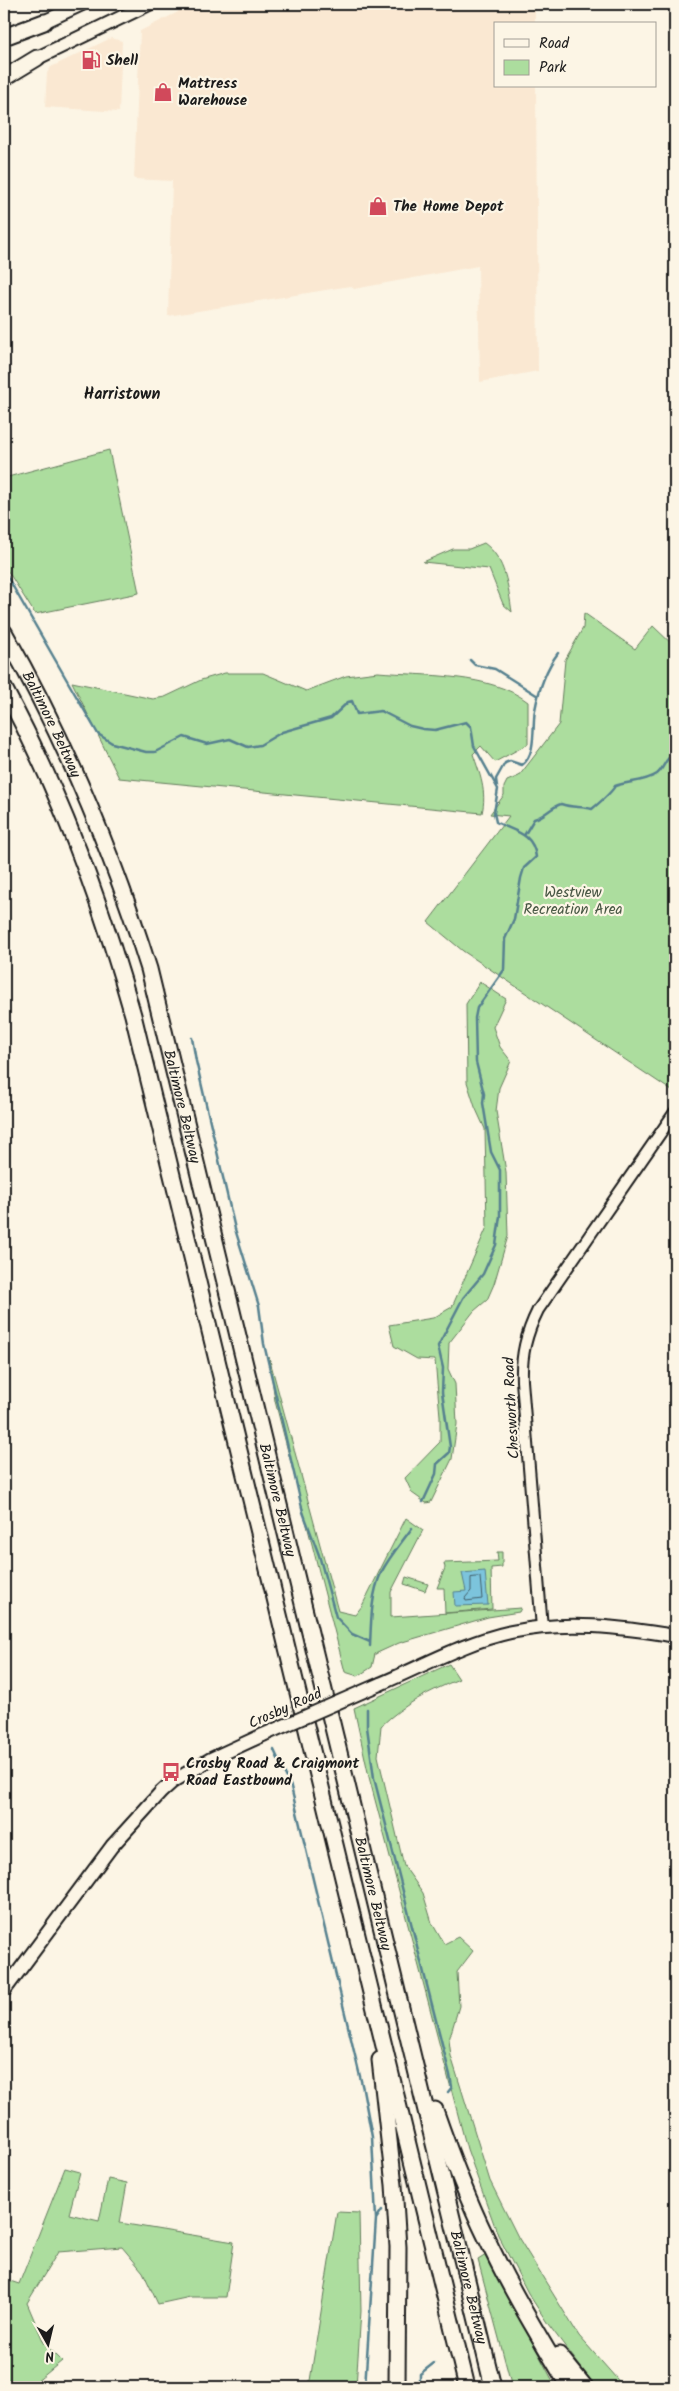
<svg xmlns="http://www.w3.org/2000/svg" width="679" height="2391" viewBox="0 0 679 2391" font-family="Kalam,sans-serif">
<rect width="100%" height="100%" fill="#fcf5e5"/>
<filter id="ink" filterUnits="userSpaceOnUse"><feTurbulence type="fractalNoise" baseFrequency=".02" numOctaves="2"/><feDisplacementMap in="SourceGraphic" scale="10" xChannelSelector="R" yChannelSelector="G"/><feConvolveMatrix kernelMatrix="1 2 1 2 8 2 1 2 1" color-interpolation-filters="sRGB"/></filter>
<g filter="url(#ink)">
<path fill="#fae8d2" d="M184,4H535V24H495V86H536L538,371L480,382L478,266L354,289L350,286L168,316L172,181L134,179L140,31L178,12L180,5Z
M111,38L122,41L119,112L45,107L47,73L51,67Z"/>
<path fill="#acdd9e" stroke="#647c5d" d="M109,450L139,593L35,614L4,565V478Z
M484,543C506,559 508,587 512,612L503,604L489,569L423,562L453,549H469Z
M584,613L635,649L653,626L675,647V1093L463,951L428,922L509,816L490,814L504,795V787L507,781L519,776L559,724L565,660L583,628Z
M378,672C424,676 491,673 528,702V744L495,762L481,746L473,754C480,774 487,792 482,813L119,778L72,682L153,699L165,697L201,680L225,673H263L306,691L346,676Z
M480,982L506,999L493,1027L500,1047L511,1061L499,1088L496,1111L506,1172L508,1236L494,1284L487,1300L474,1311L449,1343L448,1369L455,1384L457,1424L452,1459L431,1502L426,1503L412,1493L405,1478L440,1442V1416L435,1360L417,1359L394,1346L389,1325L433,1318L452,1307L487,1227L485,1129L475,1107L467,1082L466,1004Z
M269,1357L338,1611L355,1615L362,1606L406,1518L423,1530L391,1592V1617L521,1608L519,1612L488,1617L399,1643L375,1654L372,1667L358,1676L345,1672L275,1401Z
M497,1552H502V1567L491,1568L492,1609L445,1613L444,1588H437L445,1568L444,1563L498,1561Z
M406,1577L428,1584L425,1591L404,1584Z
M449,1664L459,1679C430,1691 404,1704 381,1726L378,1756L404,1866L423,1893L432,1923L444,1944L458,1937L473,1951L457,1972L459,2006L449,2040L451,2056L490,2181L518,2237L579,2336L624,2387H596L548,2324L528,2293L498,2235L467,2149L369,1777L354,1708Z
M65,2168L80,2172L69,2214L99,2221L108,2179L127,2183L120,2223L234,2242L226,2297H190L158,2304L143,2272L122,2247L58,2252L27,2303L44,2343L62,2361L30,2387H4V2279L19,2284Z
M337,2212L359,2213L361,2311L356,2387H309Z
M486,2255L556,2387H512L478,2260Z"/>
<path fill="#7cc4dc" stroke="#56818f" d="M485,1571L488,1605L455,1606L454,1592L466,1591L462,1573Z"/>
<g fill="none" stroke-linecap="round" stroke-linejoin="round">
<path stroke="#425f69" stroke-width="1" d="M480,1577L482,1599L466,1601L465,1598L471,1591V1578Z"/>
<path stroke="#56818f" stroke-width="2.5" d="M4,571L98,734L112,743L146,752H155L184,737L207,744L230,739L248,747L260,745L282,732L331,718L348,702L352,701L357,714L381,711L410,726L423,729L435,730L466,722L471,727L474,746L498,789L494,813L496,822C514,832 533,832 536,857L524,868L521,878L514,919L505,939L504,970L477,1008L475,1018L476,1062L484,1094L483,1103L491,1152L500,1170V1216L496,1245L483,1274L463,1298L438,1346L443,1368L442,1392L450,1447L449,1453L437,1464L436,1474L423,1502
M470,660L475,665L495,669L538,696
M497,787L496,779L505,763L510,761L522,765C537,754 532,726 535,710C539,689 546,669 558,653
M525,834L534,819C545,816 551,807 561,804C572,808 581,806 592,809C598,804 611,793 615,786C629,781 645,782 657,774C665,768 665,756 675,755
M192,1038L196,1061L235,1229L259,1306L264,1344L303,1512L319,1555L336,1617L352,1634L370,1642
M370,1646C371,1623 371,1595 381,1573C389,1557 402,1542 412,1528
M367,1709V1727L374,1778L450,2075L452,2087L448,2092
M274,1750L291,1787L363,2089L372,2137L376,2219
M365,2387L376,2219L382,2210
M420,2387V2374L434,2363"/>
<g stroke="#1c1c1c" stroke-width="14">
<path id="minor" d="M542,1628L522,1381C521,1355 526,1334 538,1310L675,1112"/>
</g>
<g stroke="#1c1c1c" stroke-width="16">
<path id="major" d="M35,26L82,4
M29,62L149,4
M380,1684C423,1666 465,1642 511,1632C565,1620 622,1627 675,1636
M4,1991L112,1846L161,1792L172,1782L211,1759L263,1735"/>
</g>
<g stroke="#1c1c1c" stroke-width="19">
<g id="highway">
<path d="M4,37L44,22"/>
<path d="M4,78L37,58"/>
<path id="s1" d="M4,632C65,739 112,851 149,969L493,2387"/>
<path d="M4,688C60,792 101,901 133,1015L467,2387"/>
<path d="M380,2060L394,2185L398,2247L397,2387"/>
<path d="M435,2110C450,2153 466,2196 486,2237C510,2289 540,2338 569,2387"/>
<path d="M559,2355L585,2387"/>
</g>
</g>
<use href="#minor" stroke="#fcf5e5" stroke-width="10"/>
<use href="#major" stroke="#fcf5e5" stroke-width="12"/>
<use href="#highway" stroke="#fcf5e5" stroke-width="15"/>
<g stroke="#1c1c1c" stroke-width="16" stroke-linecap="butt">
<path id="major-bridge" d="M263,1735L380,1684"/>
</g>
<use href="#major-bridge" stroke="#fcf5e5" stroke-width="12"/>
</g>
</g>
<defs>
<g id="fuel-bare" transform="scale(1.5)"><path d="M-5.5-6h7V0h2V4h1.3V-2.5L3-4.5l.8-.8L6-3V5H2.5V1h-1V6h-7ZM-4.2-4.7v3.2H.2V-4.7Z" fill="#d1495b" stroke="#fcf5e5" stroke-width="2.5" paint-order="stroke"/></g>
<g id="shop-bare" transform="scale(1.5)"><path d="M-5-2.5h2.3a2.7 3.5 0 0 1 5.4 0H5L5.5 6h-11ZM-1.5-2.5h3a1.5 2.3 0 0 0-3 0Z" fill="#d1495b" stroke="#fcf5e5" stroke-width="2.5" paint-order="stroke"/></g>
<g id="bus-bare" transform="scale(1.5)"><path d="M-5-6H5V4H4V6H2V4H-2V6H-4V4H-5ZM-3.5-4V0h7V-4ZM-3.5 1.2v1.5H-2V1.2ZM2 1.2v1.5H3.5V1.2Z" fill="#d1495b" stroke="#fcf5e5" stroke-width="2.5" paint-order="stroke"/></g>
</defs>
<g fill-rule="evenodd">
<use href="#fuel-bare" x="91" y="60"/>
<use href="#shop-bare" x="163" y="92"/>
<use href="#shop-bare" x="378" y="206"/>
<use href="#bus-bare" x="171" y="1772"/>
</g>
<g text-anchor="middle" stroke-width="4.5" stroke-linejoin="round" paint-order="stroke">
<g font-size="15" font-weight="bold" fill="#1c1c1c" stroke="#fcf5e5" text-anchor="start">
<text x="106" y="65">Shell</text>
<text x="178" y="88">Mattress<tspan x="178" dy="17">Warehouse</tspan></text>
<text x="393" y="211">The Home Depot</text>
<text x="186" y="1768">Crosby Road &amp; Craigmont<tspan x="186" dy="17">Road Eastbound</tspan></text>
</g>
<g font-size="15" fill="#1c1c1c" stroke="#fcf5e5">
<text dy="5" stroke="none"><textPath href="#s1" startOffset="104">Baltimore Beltway</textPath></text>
<text dy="5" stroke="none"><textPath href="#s1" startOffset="509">Baltimore Beltway</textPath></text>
<text transform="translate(511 1408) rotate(-93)" y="5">Chesworth Road</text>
<text dy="5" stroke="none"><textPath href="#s1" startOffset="914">Baltimore Beltway</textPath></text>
<text transform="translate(285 1708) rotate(-24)" y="5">Crosby Road</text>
<text dy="5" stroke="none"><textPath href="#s1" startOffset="1319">Baltimore Beltway</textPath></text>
<text dy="5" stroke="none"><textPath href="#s1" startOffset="1724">Baltimore Beltway</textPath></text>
</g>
<g font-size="15" fill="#475643" stroke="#fcf5e5">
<text x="573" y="897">Westview<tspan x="573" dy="17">Recreation Area</tspan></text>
</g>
<g font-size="16" font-weight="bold" fill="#1c1c1c" stroke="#fcf5e5">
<text x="122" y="399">Harristown</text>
</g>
</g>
<rect width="679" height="2391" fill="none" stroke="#fcf5e5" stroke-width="20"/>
<rect x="10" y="10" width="659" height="2371" fill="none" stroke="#1c1c1c" stroke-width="2" filter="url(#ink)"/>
<rect x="494" y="22" width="162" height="65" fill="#fcf5e5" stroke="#a29e95"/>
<rect x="504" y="39" width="25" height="8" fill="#fcf5e5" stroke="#a29e95"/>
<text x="539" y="48" font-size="15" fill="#1c1c1c">Road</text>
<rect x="504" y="60" width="25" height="15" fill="#acdd9e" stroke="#a29e95"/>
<text x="539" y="72" font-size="15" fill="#1c1c1c">Park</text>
<g transform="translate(48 2344) rotate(172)" stroke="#fcf5e5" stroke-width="4" paint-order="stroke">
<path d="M0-4L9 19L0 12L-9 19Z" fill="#1c1c1c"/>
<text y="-8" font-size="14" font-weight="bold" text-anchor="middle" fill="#1c1c1c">N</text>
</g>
</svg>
